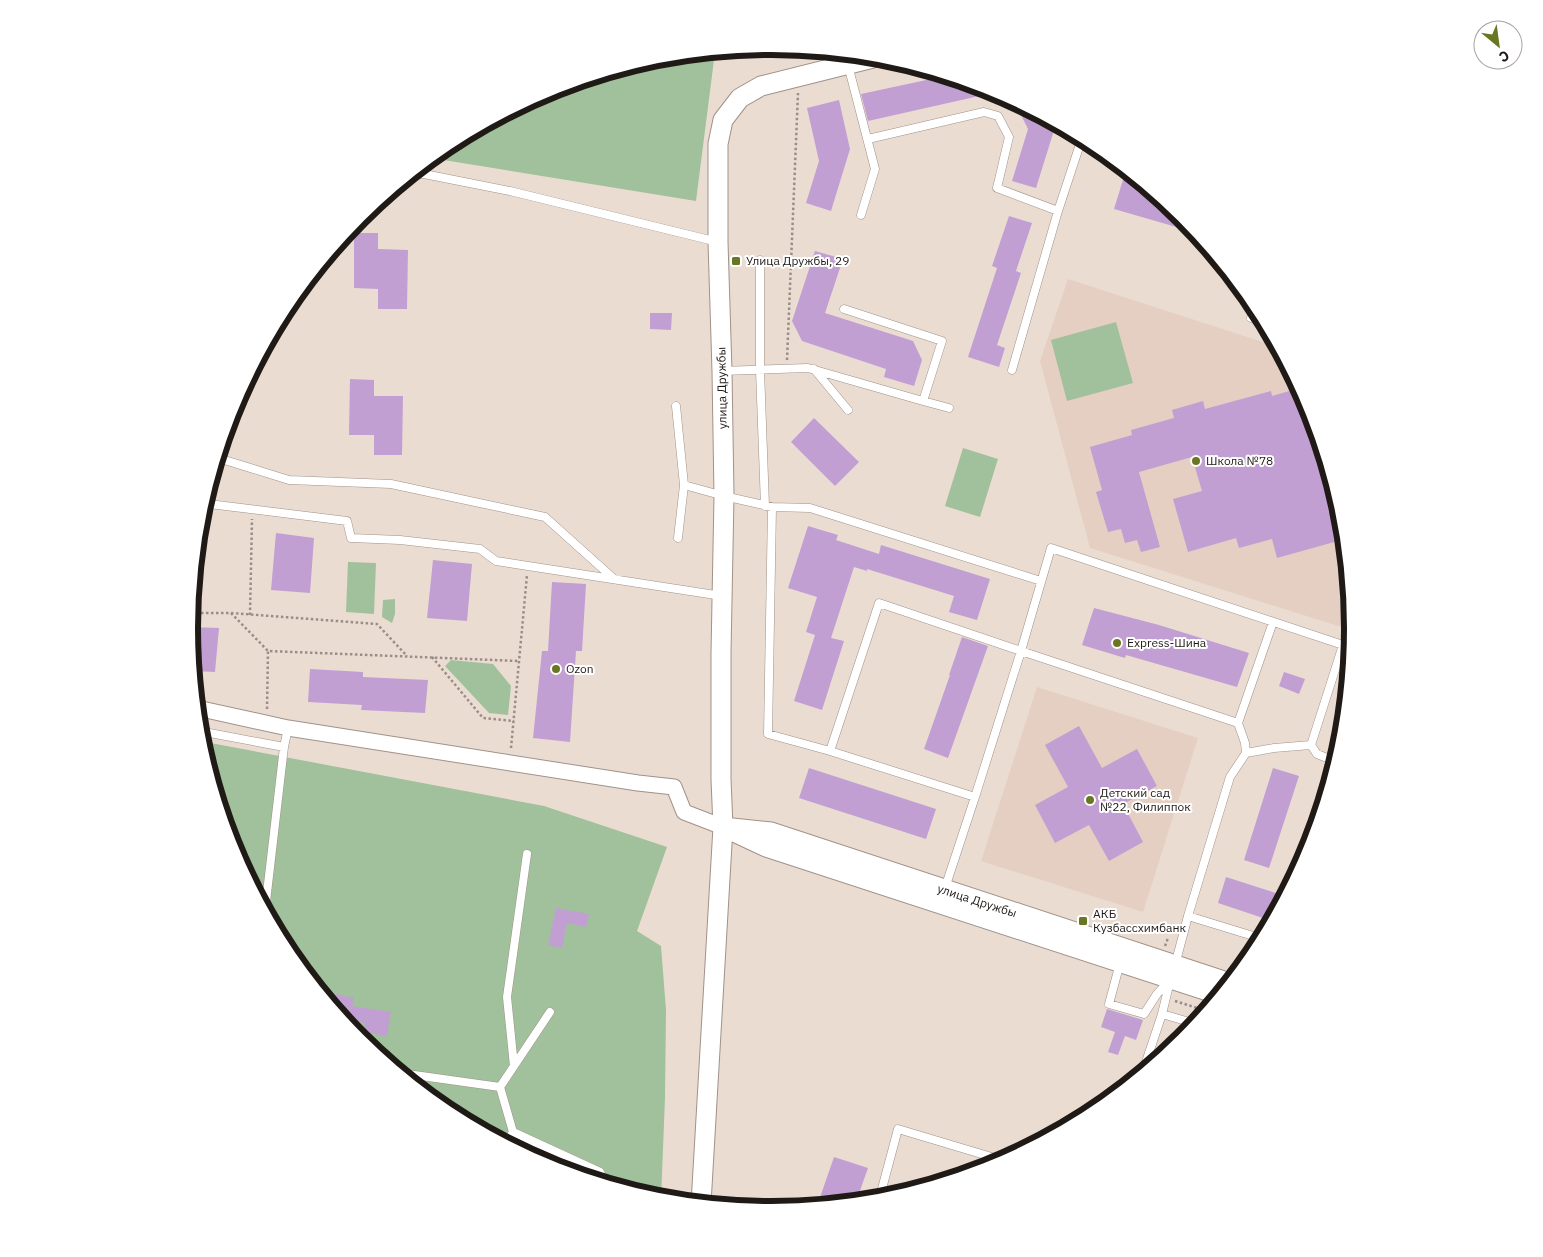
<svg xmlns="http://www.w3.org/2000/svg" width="1543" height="1257" viewBox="0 0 1543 1257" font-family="'IBM Plex Sans',sans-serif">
<rect width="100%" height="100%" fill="#ebdcd2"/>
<path fill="#e5cfc2" d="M1068,279L1278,347L1310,406L1343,515L1354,631L1090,548L1040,361Z
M1037,687L1198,738L1143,912L981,861Z"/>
<path fill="#a0c19b" d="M715,52L696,201L431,158L448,144L549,90L658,57Z
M1116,322L1133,383L1067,401L1051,340Z
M963,448L998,459L980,517L945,506Z
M348,562L376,563L374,614L346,612Z
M395,599V614L392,623L382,617L383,600Z
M451,660L493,664L511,686L508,715L489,713L445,666Z
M200,741L544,806L667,847L637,931L661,946L666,1010L665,1098L661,1200L548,1166L448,1112L360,1040L287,952L233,851Z"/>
<path fill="#c19fd3" d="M945,76L997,92L868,121L861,94Z
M839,100L850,149L831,211L806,203L819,161L807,108Z
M1014,101L1056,124L1036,188L1012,181L1028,129Z
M1126,170L1183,217L1197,233L1114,209Z
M1009,216L1032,223L1016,271L1021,273L997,345L1005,348L999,367L968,357L997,268L992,266Z
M354,233H378V249L408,250L407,309H378V289L354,288Z
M815,251L843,259L825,313L913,341L922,360L914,386L884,377L886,369L802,341L792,321Z
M650,313H672L671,330L650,329Z
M350,379L374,380V396H403L402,455H374V435H349Z
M1300,388L1310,406L1343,515L1345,539L1277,558L1272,539L1239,548L1236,538L1188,552L1173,499L1202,491L1192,457L1139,472L1160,547L1141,552L1137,540L1125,543L1121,529L1108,532L1096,492L1102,490L1090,447L1132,435L1131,430L1174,418L1172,410L1203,401L1205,409L1271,391L1272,396Z
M814,418L859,462L835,486L791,442Z
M808,526L838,535L836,540L879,554L881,545L990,579L977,620L949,612L954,596L867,569V571L854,567L831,638L844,641L822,710L794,701L815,635L806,632L817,597L788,588Z
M276,533L314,538L310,593L271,590Z
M433,560L472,564L467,621L427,618Z
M552,582L586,584L582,651H576L570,742L533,738L542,651H548Z
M1094,608L1159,625L1249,653L1237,687L1126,655L1125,658L1082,645Z
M189,627L219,628L215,672L193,671Z
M962,637L988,646L948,758L924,749L950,675H949Z
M310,669L363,672V677L428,680L425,713L361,710L362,705L308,702Z
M1284,672L1305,679L1299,694L1279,686Z
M1079,726L1102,768L1137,749L1157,786L1123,804L1143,842L1109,861L1089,825L1055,843L1035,805L1068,787L1045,745Z
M809,768L936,809L926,839L799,798Z
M1273,768L1299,776L1269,868L1244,860Z
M1226,877L1285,896L1272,921L1218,903Z
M556,908L589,914L586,927L567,923L562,948L548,945Z
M336,994L354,998L352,1006L391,1012L387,1036L364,1032L365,1023L341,1018L333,1007Z
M1107,1009L1143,1020L1136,1040L1125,1036L1118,1055L1108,1052L1115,1032L1101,1027Z
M834,1157L868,1168L856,1202L817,1206Z"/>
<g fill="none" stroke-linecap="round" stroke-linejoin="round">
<g stroke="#a09289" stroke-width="9">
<path id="service" d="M848,65L875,169L861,215
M868,139L984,112L998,116L1009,137L997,188L1058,211
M410,175L424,174L510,191L718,242
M760,260V370L765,506
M1251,318L1265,322
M814,369L848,410
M1012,370L1058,211L1082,138
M722,371L808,368L923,401L942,341L844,309
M923,401L949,408
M676,406L684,485
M218,458L289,480L391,484L545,517L613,578
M206,498L209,504L347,521L351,538L400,540L480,549L496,561L722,596
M772,507L768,734L830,751
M678,538L684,485L724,496L772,507L810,508L1041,581
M199,731L284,747L288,728
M1246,753L1274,748L1311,745
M1337,762L1317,754L1311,745L1343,645L1352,648
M975,797L1021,651L1238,723
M945,888L975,797L830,751L879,603L1021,651L1051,548L1343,645
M265,910L284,747
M1188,916L1263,939
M1120,963L1109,1004L1144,1014L1157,994L1169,981
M1175,965L1188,916L1230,777L1246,753L1245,743L1238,723L1273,622
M1162,1014L1196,1024
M514,1066L507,997L527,854
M1150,1067L1145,1065L1162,1014L1170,981
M400,1073L500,1087
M500,1087L550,1012
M500,1087L513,1132L506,1144
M513,1132L600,1172L606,1184
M879,1200L898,1129L1005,1161"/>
</g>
<g stroke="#a09289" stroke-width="17">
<path id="minor" d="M197,708L288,728L638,783L674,787L684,812L723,827"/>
</g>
<g stroke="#a09289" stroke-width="21">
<path id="tertiary" d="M723,827L771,832L1230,983
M736,833L766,847L1220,995
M701,1204L723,827L721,779V653L724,496L722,371L718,242V144L723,120L740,98L761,86L877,57"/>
</g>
<path stroke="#998e87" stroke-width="2.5" stroke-dasharray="2.5 2.5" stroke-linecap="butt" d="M787,360L798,93
M191,613H231L268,651
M231,613L377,624L407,656
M250,615L252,519
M432,657L483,718L514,721
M267,709L268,651L519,661
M511,748L527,575
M1165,946L1168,938
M1175,1001L1207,1011"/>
<use href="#service" stroke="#fff" stroke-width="8"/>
<use href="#minor" stroke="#fff" stroke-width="15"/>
<use href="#tertiary" stroke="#fff" stroke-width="19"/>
</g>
<g fill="#697622" stroke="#fff" stroke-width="2">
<rect x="731" y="256" width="10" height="10" rx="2.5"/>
<circle cx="1196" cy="461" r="5"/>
<circle cx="1117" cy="643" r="5"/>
<circle cx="556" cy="669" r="5"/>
<circle cx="1090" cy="800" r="5"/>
<rect x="1078" y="916" width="10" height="10" rx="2.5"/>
</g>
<g text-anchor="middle" stroke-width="4" stroke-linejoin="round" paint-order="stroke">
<g font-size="12" fill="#201a17" stroke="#fff" text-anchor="start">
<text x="746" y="265">Улица Дружбы, 29</text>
<text x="1206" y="465">Школа №78</text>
<text x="1127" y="647">Express-Шина</text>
<text x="566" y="673">Ozon</text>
<text x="1100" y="797">Детский сад<tspan x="1100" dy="14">№22, Филиппок</tspan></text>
<text x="1093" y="918">АКБ<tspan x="1093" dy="14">Кузбассхимбанк</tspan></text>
</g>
<g font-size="12" fill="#201a17" stroke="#fff">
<text transform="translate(722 388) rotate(-91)" y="4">улица Дружбы</text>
<text transform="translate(977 901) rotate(18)" y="4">улица Дружбы</text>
</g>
</g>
<path d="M0 0H1543V1257H0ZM198 628a573 573 0 1 1 1146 0a573 573 0 1 1-1146 0Z" fill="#fff" fill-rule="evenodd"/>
<path fill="none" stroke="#201a17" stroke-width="6" d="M198 628a573 573 0 1 1 1146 0a573 573 0 1 1-1146 0Z"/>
<g transform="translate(1498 45) rotate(151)"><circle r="24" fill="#ffffff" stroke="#a6a3a2"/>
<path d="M0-4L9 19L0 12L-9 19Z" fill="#697622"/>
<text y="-8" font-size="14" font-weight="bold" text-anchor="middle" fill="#201a17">С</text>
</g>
</svg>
